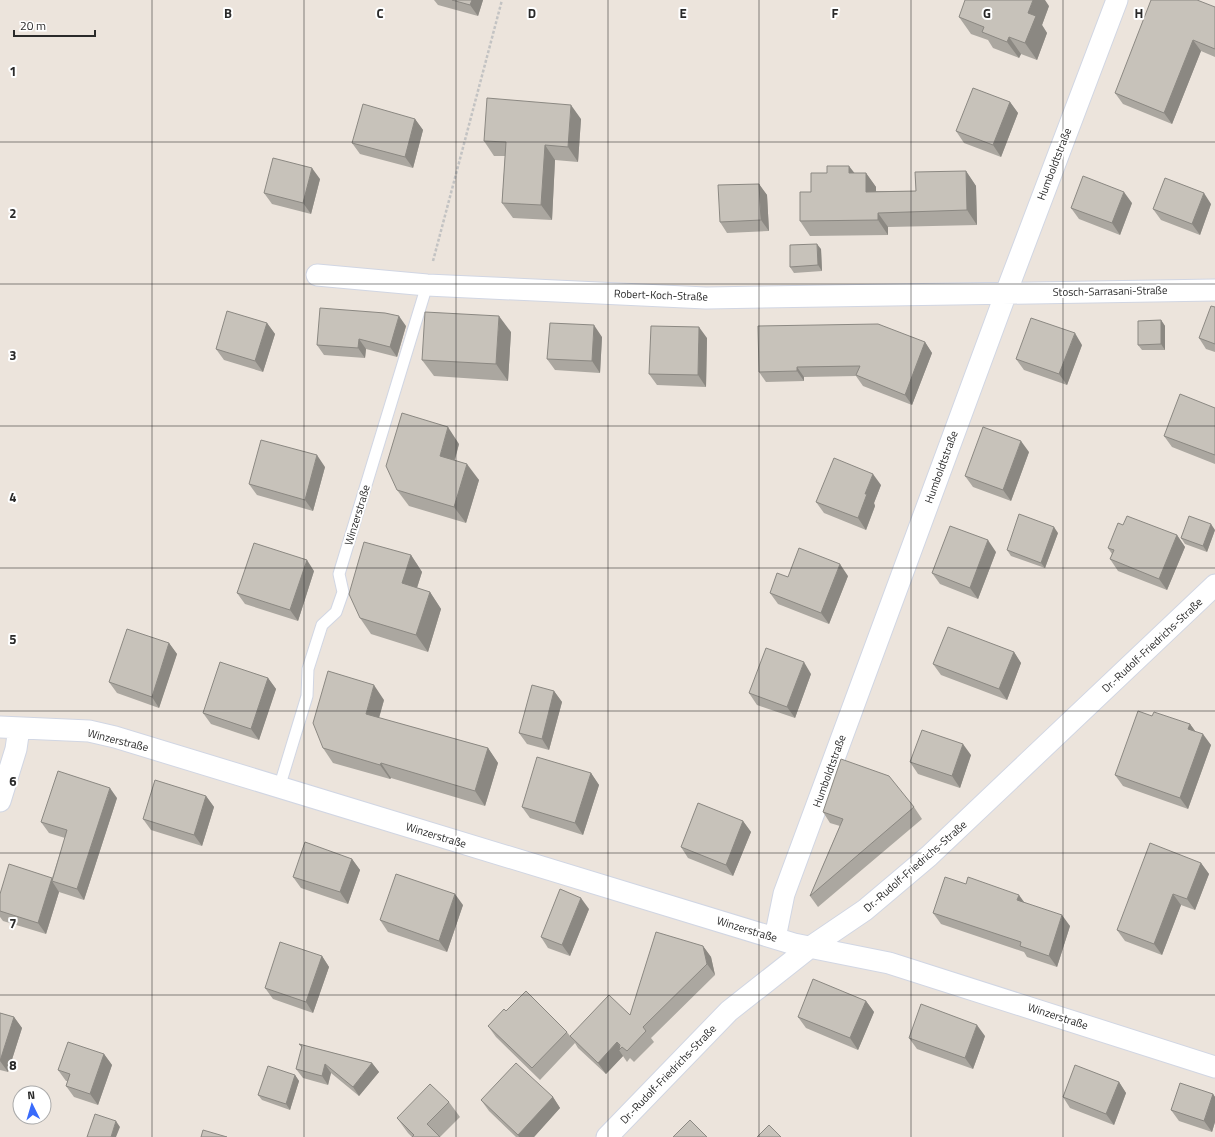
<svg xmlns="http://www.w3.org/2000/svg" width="1215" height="1137" viewBox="0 0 1215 1137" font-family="'Titillium Web',sans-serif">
<rect width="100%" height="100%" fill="#ece4dc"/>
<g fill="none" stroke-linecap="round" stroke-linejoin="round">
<g stroke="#d1d6e3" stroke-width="13">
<path id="lane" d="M279,788L307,696L308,669L322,625L336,612L343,592L339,574L427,285"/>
</g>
<g stroke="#d1d6e3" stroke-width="23">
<path id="street" d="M317,275L427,285L706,298L1215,290
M0,727L89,731L115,737L794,944L889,963L1215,1067
M0,801L16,749L19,728
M775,938L784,894L1006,293L1117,0
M607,1137L729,1011L809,948L865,910L929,856L1215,585"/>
</g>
<path stroke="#c3c3c3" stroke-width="2.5" stroke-dasharray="3 2" stroke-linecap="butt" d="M433,261L502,0"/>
<use href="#lane" stroke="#fff" stroke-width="11"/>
<use href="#street" stroke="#fff" stroke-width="21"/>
</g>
<path fill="#aba7a0" d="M434,0H483L478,16L438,5Z
M1049,6L1042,25L1047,33L1037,60L1021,54L1019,58L993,48L988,40L971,34L959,17Z
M1215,7V57L1201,51L1172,124L1123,104L1115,93Z
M1010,102L1018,113L1001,157L964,143L956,131Z
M415,119L423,130L413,168L360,154L352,143Z
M581,119L578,162L555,160L552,220L513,218L502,203L505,156H494L484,141Z
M966,171L976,186L977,225L888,227V235L810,236L800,221L811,192L854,173H866L876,187V191H916Z
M320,179L311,214L272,204L264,193Z
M759,184L767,195L769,231L727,233L720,222Z
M1132,203L1120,235L1079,219L1071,208Z
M1211,204L1200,235L1161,220L1153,209Z
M821,249L822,271L794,273L790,267Z
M1215,307V352L1206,349L1199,338Z
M1161,320L1165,326V350H1142L1138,345Z
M267,323L275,334L263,372L224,360L216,349Z
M406,326L397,357L366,349L365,358L324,355L317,345Z
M511,332L508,381L434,376L422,360Z
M602,337L600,373L555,370L547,359Z
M707,338L706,387L657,385L649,374Z
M925,342L932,353L912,405L863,386L856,376L804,377V381L766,382L759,372Z
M1082,345L1067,385L1024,370L1016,359Z
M1215,408V464L1172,447L1164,436Z
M459,444L455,460L479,480L466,523L409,506L397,490Z
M1029,452L1011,501L973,487L965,476Z
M325,467L313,511L257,495L249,484Z
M881,485L874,503L875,506L866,530L824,513L816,502Z
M1123,525L1177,535L1185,547L1167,590L1118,571L1110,559L1112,554L1108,548Z
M1215,530L1207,552L1185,544L1181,538Z
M1058,533L1045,568L1011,556L1007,550Z
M996,552L978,599L940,584L932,573Z
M411,555L422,572L417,588L430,592L441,609L428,652L371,634L360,618Z
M314,571L298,621L245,604L237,593Z
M848,576L829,624L778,604L770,593L788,577Z
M169,643L177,654L159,708L117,693L109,682Z
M1014,652L1021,663L1007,700L941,675L933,664Z
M811,674L795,718L757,705L749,693Z
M268,678L276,689L259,740L211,724L203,713Z
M554,691L562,702L549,750L527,744L519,733Z
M384,700L379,718L488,748L498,763L485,806L391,778L390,779L333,763L323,748Z
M1152,716L1190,724L1195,731L1211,745L1188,809L1123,786L1115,775Z
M971,755L960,788L918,774L910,762Z
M591,773L599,785L583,835L530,818L522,807Z
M206,796L214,807L202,846L151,830L143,819Z
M117,798L84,900L59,892L46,934L3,921L0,917V894L52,878L65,838L49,833L41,822Z
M914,807L922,819L818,907L810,896L840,826L830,823L823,812Z
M743,821L751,832L733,876L688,858L681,847Z
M352,859L360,870L348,904L301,888L293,877Z
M1201,863L1209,874L1195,910L1181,905L1162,955L1125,941L1117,930Z
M966,884L1024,902L1070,926L1057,967L1027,957L1024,952L941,924L933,913Z
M463,905L447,952L388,932L380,920Z
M589,909L570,956L548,948L541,937Z
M703,946L711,957L715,975L651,1038L654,1042L634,1062L630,1058L627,1062L623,1056L606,1074L578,1048L575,1043L540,1080L496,1037L488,1026L567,1032L570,1036L630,1015Z
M322,956L329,967L313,1013L273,999L265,988Z
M866,1001L874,1012L858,1050L806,1028L798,1017Z
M0,1013L14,1017L22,1028L8,1072L0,1070Z
M985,1036L973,1069L917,1049L909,1038Z
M299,1044L372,1063L379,1072L359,1096L331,1073L328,1085L303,1078L296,1069L302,1048Z
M104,1054L112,1065L98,1105L74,1097L66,1086L68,1081H66L58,1070Z
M295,1075L299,1081L290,1110L262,1100L258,1095Z
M1119,1082L1126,1093L1114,1125L1070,1108L1063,1097Z
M1213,1094L1215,1097V1122L1212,1132L1179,1121L1171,1110Z
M553,1097L560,1108L534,1137H516L489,1111L481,1100Z
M449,1102L460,1117L440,1137H412L408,1133L397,1118Z"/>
<path fill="#8b8882" d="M472,0H483L478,16L470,5Z
M1033,0H1045L1049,6L1042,25L1047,33L1037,60L1025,43L1028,13Z
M1009,37L1021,54L1019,58L1007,42Z
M1193,40L1201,51L1172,124L1164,113Z
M1010,102L1018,113L1001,157L993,145Z
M571,105L581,119L578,162L568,147Z
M415,119L423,130L413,168L405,157Z
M545,145L555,160L552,220L541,205Z
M849,166L860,180L849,173Z
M312,168L320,179L311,214L303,203Z
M966,171L976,186L977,225L967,210Z
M866,173L876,187V206L866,192Z
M759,184L767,195L769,231L761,220Z
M1124,192L1132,203L1120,235L1112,223Z
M1204,193L1211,204L1200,235L1192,224Z
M878,213L888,227V235L878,220Z
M817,244L821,249L822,271L818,265Z
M399,316L406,326L397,357L390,347Z
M499,316L511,332L508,381L496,364Z
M1161,320L1165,326V350L1161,344Z
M267,323L275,334L263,372L255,361Z
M594,325L602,337L600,373L592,361Z
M699,327L707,338L706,387L698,375Z
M1075,333L1082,345L1067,385L1059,374Z
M359,339L366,349L365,358L358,348Z
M925,342L932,353L912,405L905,395Z
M797,367L804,377V381L797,371Z
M448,427L459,444L451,472L440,456Z
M1021,441L1029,452L1011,501L1003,490Z
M317,455L325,467L313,511L305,500Z
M467,464L479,480L466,523L454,507Z
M873,474L881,485L874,503L875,506L866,530L858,518L865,494Z
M1211,524L1215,530L1207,552L1203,546Z
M1054,527L1058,533L1045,568L1041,563Z
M1177,535L1185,547L1167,590L1159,579Z
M988,540L996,552L978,599L970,588Z
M411,555L422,572L413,600L402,583Z
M307,560L314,571L298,621L290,610Z
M840,564L848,576L829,624L821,613Z
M430,592L441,609L428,652L416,635Z
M169,643L177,654L159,708L152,697Z
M1014,652L1021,663L1007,700L999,689Z
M804,662L811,674L795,718L787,707Z
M268,678L276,689L259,740L251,729Z
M374,685L384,700L376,728L366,714Z
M554,691L562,702L549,750L542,739Z
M1190,724L1198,735L1188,729Z
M1203,734L1211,745L1188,809L1180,798Z
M963,744L971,755L960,788L952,776Z
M488,748L498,763L485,806L475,791Z
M381,763L391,778L390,779L380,765Z
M591,773L599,785L583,835L575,823Z
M110,788L117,798L84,900L77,889Z
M206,796L214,807L202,846L194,835Z
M743,821L751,832L733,876L726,865Z
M352,859L360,870L348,904L340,892Z
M1201,863L1209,874L1195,910L1187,899Z
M52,878V881L59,892L46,934L38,923Z
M455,894L463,905L447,952L439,941Z
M1173,894L1181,905L1162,955L1154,944Z
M1019,895L1027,906L1017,900Z
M581,898L589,909L570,956L562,945Z
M1062,915L1070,926L1057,967L1049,956Z
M703,946L711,957L715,975L707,964Z
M322,956L329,967L313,1013L306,1002Z
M866,1001L874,1012L858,1050L850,1038Z
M14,1017L22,1028L8,1072L0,1061Z
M977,1025L985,1036L973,1069L965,1058Z
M617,1042L621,1048L619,1050L623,1056L606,1074L598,1063Z
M104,1054L112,1065L98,1105L90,1094Z
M372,1063L379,1072L359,1096L353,1087Z
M325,1064L331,1073L328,1085L322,1076Z
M295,1075L299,1081L290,1110L286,1104Z
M1119,1082L1126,1093L1114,1125L1106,1114Z
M1213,1094L1215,1097V1122L1212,1132L1204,1121Z
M553,1097L560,1108L534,1137H519L518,1135Z
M116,1121L120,1127L116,1137H111Z"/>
<path fill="#c7c2ba" stroke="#8b8882" d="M452,0H472L470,5Z
M965,0H1033L1028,13L1036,16L1025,43L1009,37L1007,42L982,32L984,27L959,17Z
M1151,0H1197L1215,7V49L1193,40L1164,113L1115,93Z
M973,88L1010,102L993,145L956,131Z
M487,98L571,105L568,147L545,145L541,205L502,203L506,142L484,141Z
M363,104L415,119L405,157L352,143Z
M273,158L312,168L303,203L264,193Z
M827,166H849V173H866V192L916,191L915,172L966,171L967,210L878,213V220L800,221V192H811V173H827Z
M1083,176L1124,192L1112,223L1071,208Z
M1165,178L1204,193L1192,224L1153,209Z
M759,184L761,220L720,222L718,185Z
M817,244L818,265L790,267V245Z
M1211,306L1215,307V344L1199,338Z
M320,308L385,313L399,316L390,347L359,339L358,348L317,345Z
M227,311L267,323L255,361L216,349Z
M425,312L499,316L496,364L422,360Z
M1031,318L1075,333L1059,374L1016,359Z
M1161,320V344L1138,345V321Z
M550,323L594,325L592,361L547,359Z
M878,324L925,342L905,395L856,375L860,366L797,367V371L759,372L758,326Z
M651,326L699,327L698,375L649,374Z
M1180,394L1215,408V455L1164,436Z
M402,413L448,427L440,456L467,464L454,507L397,490L386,466Z
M983,427L1021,441L1003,490L965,476Z
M261,440L317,455L305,500L249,484Z
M834,458L873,474L865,494H867L858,518L816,502Z
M1019,514L1054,527L1041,563L1007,550Z
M1127,516L1177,535L1159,579L1110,559L1114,550L1108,548L1118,523L1123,525Z
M1189,516L1211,524L1203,546L1181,538Z
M950,526L988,540L970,588L932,573Z
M364,542L411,555L402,583L430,592L416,635L360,618L349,594Z
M254,543L307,560L290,610L237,593Z
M799,548L840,564L821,613L770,593L777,573L788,577Z
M948,627L1014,652L999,689L933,664Z
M127,629L169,643L152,697L109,682Z
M766,648L804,662L787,707L749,693Z
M220,662L268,678L251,729L203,713Z
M328,671L374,685L366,714L488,748L475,791L381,763L380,765L323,748L313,723Z
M532,685L554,691L542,739L519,733Z
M1138,711L1152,716L1154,712L1190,724L1188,729L1203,734L1180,798L1115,775Z
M922,730L963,744L952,776L910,762Z
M537,757L591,773L575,823L522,807Z
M841,759L889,776L914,807L810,896L843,819L823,812Z
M58,771L110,788L77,889L52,881L67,830L41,822Z
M155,780L206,796L194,835L143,819Z
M698,803L743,821L726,865L681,847Z
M305,842L352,859L340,892L293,877Z
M1150,843L1201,863L1187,899L1173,894L1154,944L1117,930Z
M9,864L52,878L38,923L0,911V894Z
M396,874L455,894L439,941L380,920Z
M945,877L966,884L968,877L1019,895L1017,900L1062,915L1049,956L1020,946L1021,942L933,913Z
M560,889L581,898L562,945L541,937Z
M656,932L703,946L707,964L643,1027L646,1031L627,1051L622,1047L619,1050L620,1045L617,1042L598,1063L570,1036L609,995L630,1015Z
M280,942L322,956L306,1002L265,988Z
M813,979L866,1001L850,1038L798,1017Z
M526,991L567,1032L532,1068L488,1026L504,1009L506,1011Z
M921,1004L977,1025L965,1058L909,1038Z
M0,1013L14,1017L0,1061Z
M68,1042L104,1054L90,1094L66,1086L70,1074L58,1070Z
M299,1044L372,1063L353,1087L325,1064L322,1076L296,1069L302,1046Z
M516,1063L553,1097L518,1135L481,1100Z
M1075,1065L1119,1082L1106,1114L1063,1097Z
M268,1066L295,1075L286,1104L258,1095Z
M1180,1083L1213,1094L1204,1121L1171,1110Z
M430,1084L449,1102L427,1124L440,1137H412L414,1135L397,1118Z
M95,1114L116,1121L111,1137H87Z
M690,1120L707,1137H673Z
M769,1125L781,1137H757Z
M203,1130L227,1137H201Z"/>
<path fill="none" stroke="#2a2a2a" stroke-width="1" stroke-opacity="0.55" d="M152,0V1137M304,0V1137M456,0V1137M608,0V1137M759,0V1137M911,0V1137M1063,0V1137M0,142H1215M0,284H1215M0,426H1215M0,568H1215M0,711H1215M0,853H1215M0,995H1215"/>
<g text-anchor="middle" stroke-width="4" stroke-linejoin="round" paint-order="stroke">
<g font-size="11" fill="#2a2a2a" stroke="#fff">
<text transform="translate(1054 164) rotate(-69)" y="4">Humboldtstraße</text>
<text transform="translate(1110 291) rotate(-1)" y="4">Stosch-Sarrasani-Straße</text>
<text transform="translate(661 295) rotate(2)" y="4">Robert-Koch-Straße</text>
<text transform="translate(941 467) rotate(-70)" y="4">Humboldtstraße</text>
<text transform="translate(357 515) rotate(-73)" y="4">Winzerstraße</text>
<text transform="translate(1152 645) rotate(-43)" y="4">Dr.-Rudolf-Friedrichs-Straße</text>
<text transform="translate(118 740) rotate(14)" y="4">Winzerstraße</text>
<text transform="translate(829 771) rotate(-70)" y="4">Humboldtstraße</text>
<text transform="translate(436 835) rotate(17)" y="4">Winzerstraße</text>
<text transform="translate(915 866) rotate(-41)" y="4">Dr.-Rudolf-Friedrichs-Straße</text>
<text transform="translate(747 929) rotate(17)" y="4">Winzerstraße</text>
<text transform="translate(1058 1016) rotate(18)" y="4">Winzerstraße</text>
<text transform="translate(668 1074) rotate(-46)" y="4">Dr.-Rudolf-Friedrichs-Straße</text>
</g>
</g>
<g font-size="13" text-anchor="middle" font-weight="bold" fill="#2a2a2a" stroke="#fff" stroke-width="4" stroke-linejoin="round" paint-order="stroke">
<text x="228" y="18">B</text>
<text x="380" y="18">C</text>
<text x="532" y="18">D</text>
<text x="683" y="18">E</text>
<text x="835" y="18">F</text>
<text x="987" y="18">G</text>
<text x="1139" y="18">H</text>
<text x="13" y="76">1</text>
<text x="13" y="218">2</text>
<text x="13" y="360">3</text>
<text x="13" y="502">4</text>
<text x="13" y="644">5</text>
<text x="13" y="786">6</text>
<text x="13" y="928">7</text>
<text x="13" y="1070">8</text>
</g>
<g transform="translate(32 1105) rotate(355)"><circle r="19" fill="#ffffff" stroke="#aaaaaa"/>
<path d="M0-3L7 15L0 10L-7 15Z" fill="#396bfb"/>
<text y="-6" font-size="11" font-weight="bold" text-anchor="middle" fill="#2a2a2a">N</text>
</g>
<path d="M14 30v6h81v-6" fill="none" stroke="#2a2a2a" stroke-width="2"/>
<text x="20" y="30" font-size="12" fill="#2a2a2a" stroke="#ffffff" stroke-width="3" paint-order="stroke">20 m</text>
</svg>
